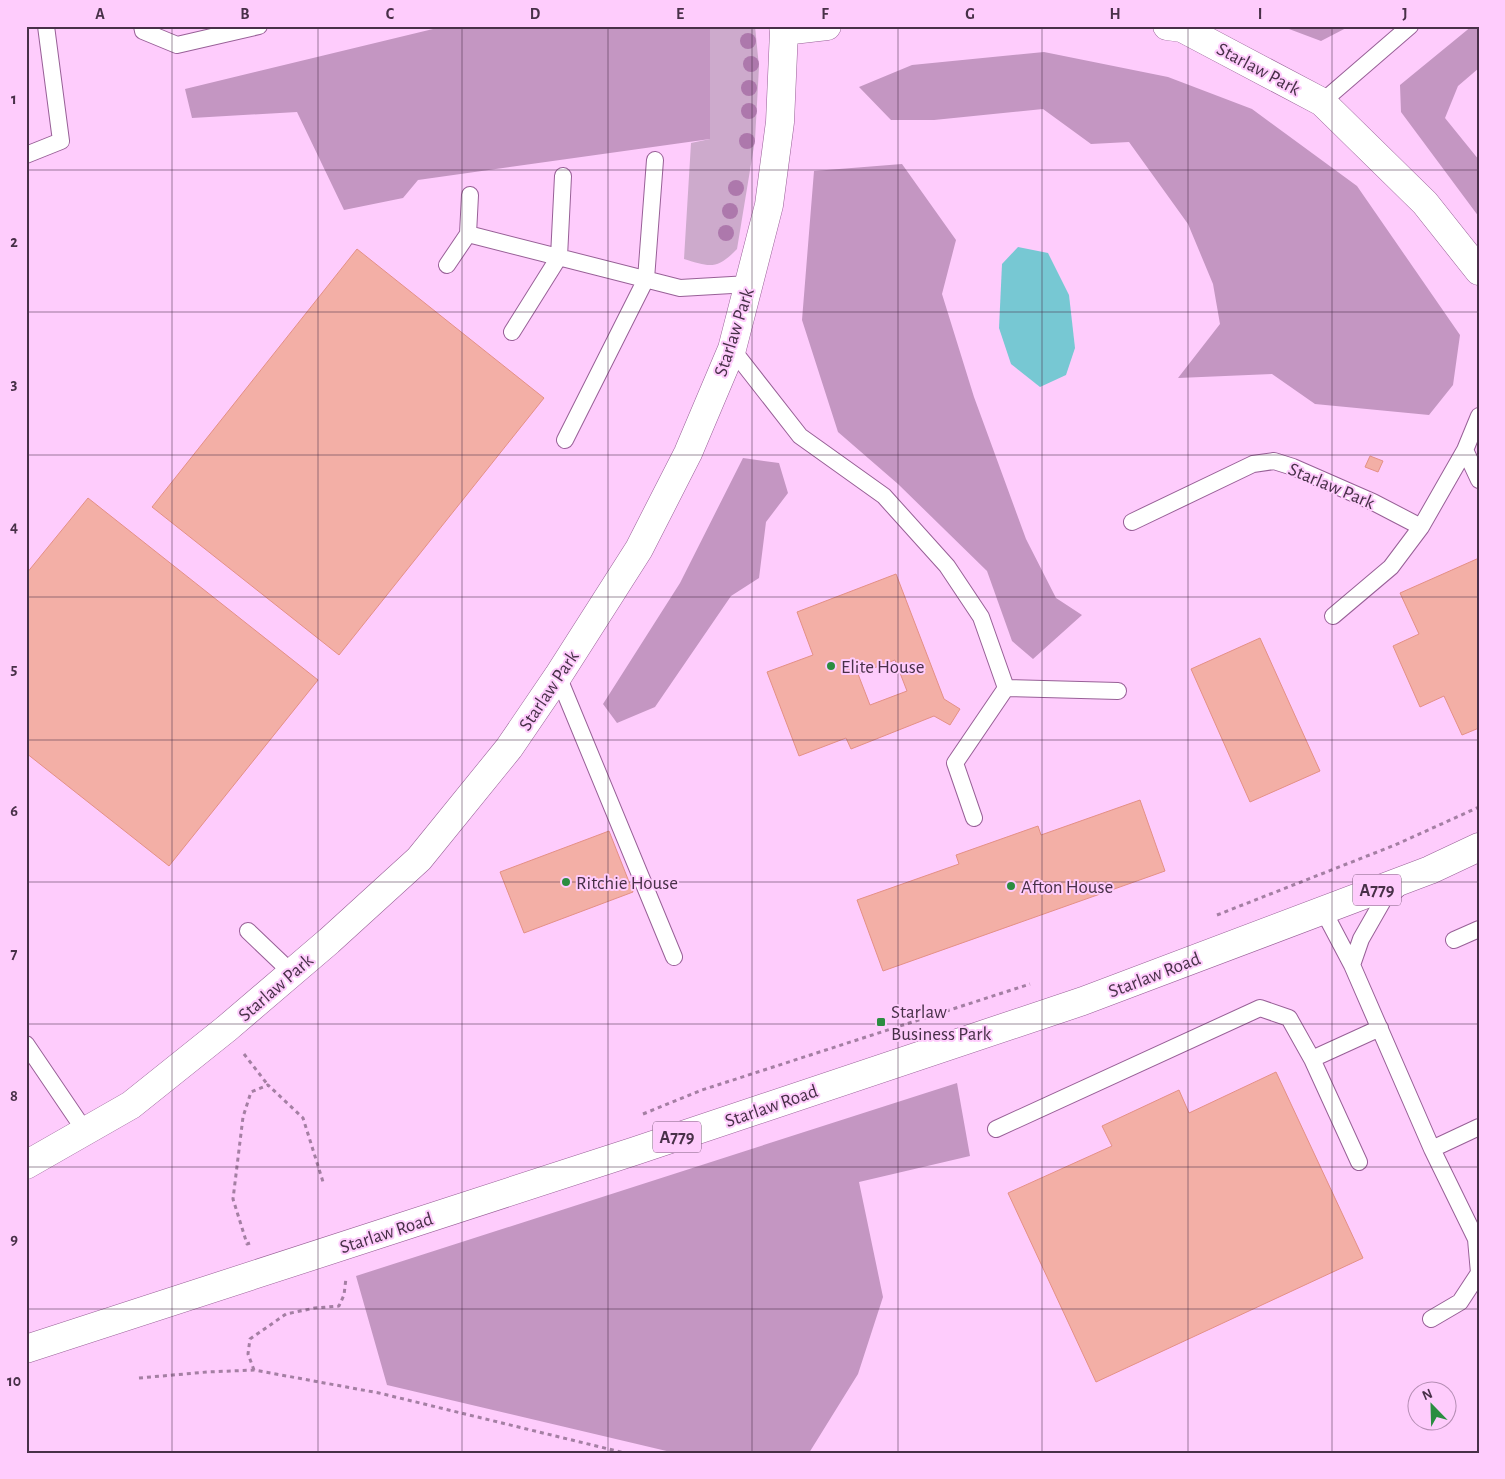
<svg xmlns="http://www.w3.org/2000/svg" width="1505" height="1479" viewBox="0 0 1505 1479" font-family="'Alegreya Sans',sans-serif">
<rect width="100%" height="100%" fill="#feccfc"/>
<path fill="#cdaacc" d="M710,26H755L759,67L755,140L737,249C717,270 710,267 684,259L691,143L710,139Z"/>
<path fill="#c496c2" d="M432,26H710V139L418,180L403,198L344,210L297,112L192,118L185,89L433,29Z
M1281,26H1350L1321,41Z
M1472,26H1479V68L1458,86L1445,118L1479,160V217L1401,112L1400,85Z
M1044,52L1168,77L1252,109L1357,186L1460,335L1453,385L1429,415L1315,404L1272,374L1178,378L1220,324L1213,284L1188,224L1129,142L1091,144L1043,109L934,120H891L859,87L912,65Z
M902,164L956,240L942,294L974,397L1026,539L1056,598L1082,615L1033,659L1012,641L987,571L898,484L838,432L802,320L814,171Z
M743,458L779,463L788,493L766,522L759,578L731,596L655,707L617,723L603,704L680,583Z
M957,1083L970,1156L859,1182L883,1297L858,1374L809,1453H675L387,1385L356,1276Z"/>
<path fill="#77c8d3" d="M1018,247L1048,253L1069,295L1075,348L1066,375L1040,387L1011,364L999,328L1002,264Z"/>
<path fill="#f3afa6" stroke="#e49086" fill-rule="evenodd" d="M357,249L544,398L339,655L152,507Z
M1370,456L1383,461L1378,472L1365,467Z
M88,498L318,680L169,866L26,753V574Z
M1479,558V728L1462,735L1444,696L1420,707L1393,646L1419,634L1400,593Z
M896,574L944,699L960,709L950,725L934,716L851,749L846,738L799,756L767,672L813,655L797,612ZM895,660L907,691L870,705L858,674Z
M1260,638L1320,771L1250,802L1191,669Z
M1140,800L1165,871L883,971L857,900L959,864L956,855L1038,826L1041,835Z
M609,831L633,892L524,933L500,872Z
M1276,1072L1363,1258L1096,1382L1008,1193L1112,1146L1102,1126L1179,1090L1189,1113Z"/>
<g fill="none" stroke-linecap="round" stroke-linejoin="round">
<g stroke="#986097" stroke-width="18">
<path id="lane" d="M142,26L143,31L177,45L259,26
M1322,102L1410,26
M26,155L61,141L46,26
M468,234L680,288L749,284
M447,265L468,234L470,195
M512,332L559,257L563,176
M732,349L800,436L884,496L947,566L981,617L1006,688L955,763L974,818
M1479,416L1465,450L1479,480
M565,440L646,279L655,160
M1132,522L1253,464L1274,461L1293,467L1373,502L1421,527
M1333,616L1391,567L1421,527L1465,450
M558,676L674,957
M1006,688L1118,691
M1323,910L1352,965L1432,1149L1476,1239L1479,1273L1460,1302L1431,1319
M248,931L292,973
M1454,940L1479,929
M1352,965L1361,939L1385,897L1397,890
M26,1044L85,1131
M1312,1059L1359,1162
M996,1129L1260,1008L1289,1018L1312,1059L1380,1028
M1432,1149L1479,1127"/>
</g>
<g stroke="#986097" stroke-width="29">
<path id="street" d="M783,26L784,31L827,26
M1167,26L1182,28L1322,102L1425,203L1479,271
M26,1165L131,1105L226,1029L329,941L419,859L509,748L558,676L639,549L688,453L732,349L769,205L780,122L784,31"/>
</g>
<g stroke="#986097" stroke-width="29">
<path id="primary" d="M26,1349L635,1151L1083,1001L1430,870L1479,847"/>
</g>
<path stroke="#a47fa3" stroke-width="3" stroke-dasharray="4 4" stroke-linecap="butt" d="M1217,915L1395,845L1479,807
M244,1054L268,1085
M643,1114L702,1090L1030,984
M250,1243L247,1244L233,1199L243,1117L251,1092L268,1085L303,1118L324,1185
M254,1370L248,1354L250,1339L286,1314L315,1308L339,1306L344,1295L346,1278
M139,1378L207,1372L254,1370L379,1393L625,1453"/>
<use href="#lane" stroke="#fff" stroke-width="16"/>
<use href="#street" stroke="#fff" stroke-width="28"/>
<use href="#primary" stroke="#fff" stroke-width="28"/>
</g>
<g fill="#ad78ac">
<circle cx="748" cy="41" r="8"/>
<circle cx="751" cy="64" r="8"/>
<circle cx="749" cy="88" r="8"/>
<circle cx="749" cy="111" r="8"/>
<circle cx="747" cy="141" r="8"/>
<circle cx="736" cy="188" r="8"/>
<circle cx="730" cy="211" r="8"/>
<circle cx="726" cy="233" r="8"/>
</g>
<path fill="none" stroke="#483048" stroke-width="1" stroke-opacity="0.55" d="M172,26V1453M318,26V1453M462,26V1453M608,26V1453M752,26V1453M898,26V1453M1042,26V1453M1188,26V1453M1332,26V1453M26,170H1479M26,312H1479M26,455H1479M26,597H1479M26,740H1479M26,882H1479M26,1024H1479M26,1167H1479M26,1309H1479"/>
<g fill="#2b8d41" stroke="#feccfc" stroke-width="2">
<circle cx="831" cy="666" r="5"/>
<circle cx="566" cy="882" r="5"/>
<circle cx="1011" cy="886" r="5"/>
<rect x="876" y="1017" width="10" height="10" rx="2.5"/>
</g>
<g text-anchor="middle" stroke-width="4" stroke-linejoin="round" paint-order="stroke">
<g fill="#feccfc" stroke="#7f5f7e" stroke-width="1">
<rect x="1353" y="874.5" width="48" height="31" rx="4"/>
<rect x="653" y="1121.5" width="48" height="31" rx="4"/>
</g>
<g font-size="18" font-weight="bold" fill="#483048">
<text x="1377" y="896">A779</text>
<text x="677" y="1143">A779</text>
</g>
<g font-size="19" fill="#483048" stroke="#feccfc">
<text transform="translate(1259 68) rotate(28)" y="7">Starlaw Park</text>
<text transform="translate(733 332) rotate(-72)" y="7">Starlaw Park</text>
<text transform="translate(1332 485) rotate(23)" y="7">Starlaw Park</text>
<text transform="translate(548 690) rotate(-56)" y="7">Starlaw Park</text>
<text transform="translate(1154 974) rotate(-21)" y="7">Starlaw Road</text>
<text transform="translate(275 987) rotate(-41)" y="7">Starlaw Park</text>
<text transform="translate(771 1105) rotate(-19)" y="7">Starlaw Road</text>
<text transform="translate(386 1232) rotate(-18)" y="7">Starlaw Road</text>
</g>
<g font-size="19" fill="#483048" stroke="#feccfc" text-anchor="start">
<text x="841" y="673">Elite House</text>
<text x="576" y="889">Ritchie House</text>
<text x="1021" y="893">Afton House</text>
<text x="891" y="1018">Starlaw<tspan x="891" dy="22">Business Park</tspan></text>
</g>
</g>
<rect width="1505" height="1479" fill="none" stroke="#feccfc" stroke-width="55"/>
<g transform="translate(1432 1406) rotate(337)"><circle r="24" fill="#feccfc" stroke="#b58eb4"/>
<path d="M0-4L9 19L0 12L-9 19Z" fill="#2b8d41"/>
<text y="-8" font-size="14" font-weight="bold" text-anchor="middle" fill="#483048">N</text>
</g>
<rect x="28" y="28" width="1450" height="1424" fill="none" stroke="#483048" stroke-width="2"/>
<g font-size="16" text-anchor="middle" font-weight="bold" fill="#483048">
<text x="100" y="19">A</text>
<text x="245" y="19">B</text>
<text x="390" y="19">C</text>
<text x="535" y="19">D</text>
<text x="680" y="19">E</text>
<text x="825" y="19">F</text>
<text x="970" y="19">G</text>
<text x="1115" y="19">H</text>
<text x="1260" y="19">I</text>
<text x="1405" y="19">J</text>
<text x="14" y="104">1</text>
<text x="14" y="247">2</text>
<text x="14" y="389">3</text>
<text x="14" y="532">4</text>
<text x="14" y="674">5</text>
<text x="14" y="816">6</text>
<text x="14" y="959">7</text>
<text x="14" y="1101">8</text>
<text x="14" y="1244">9</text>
<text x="14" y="1386">10</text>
</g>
</svg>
